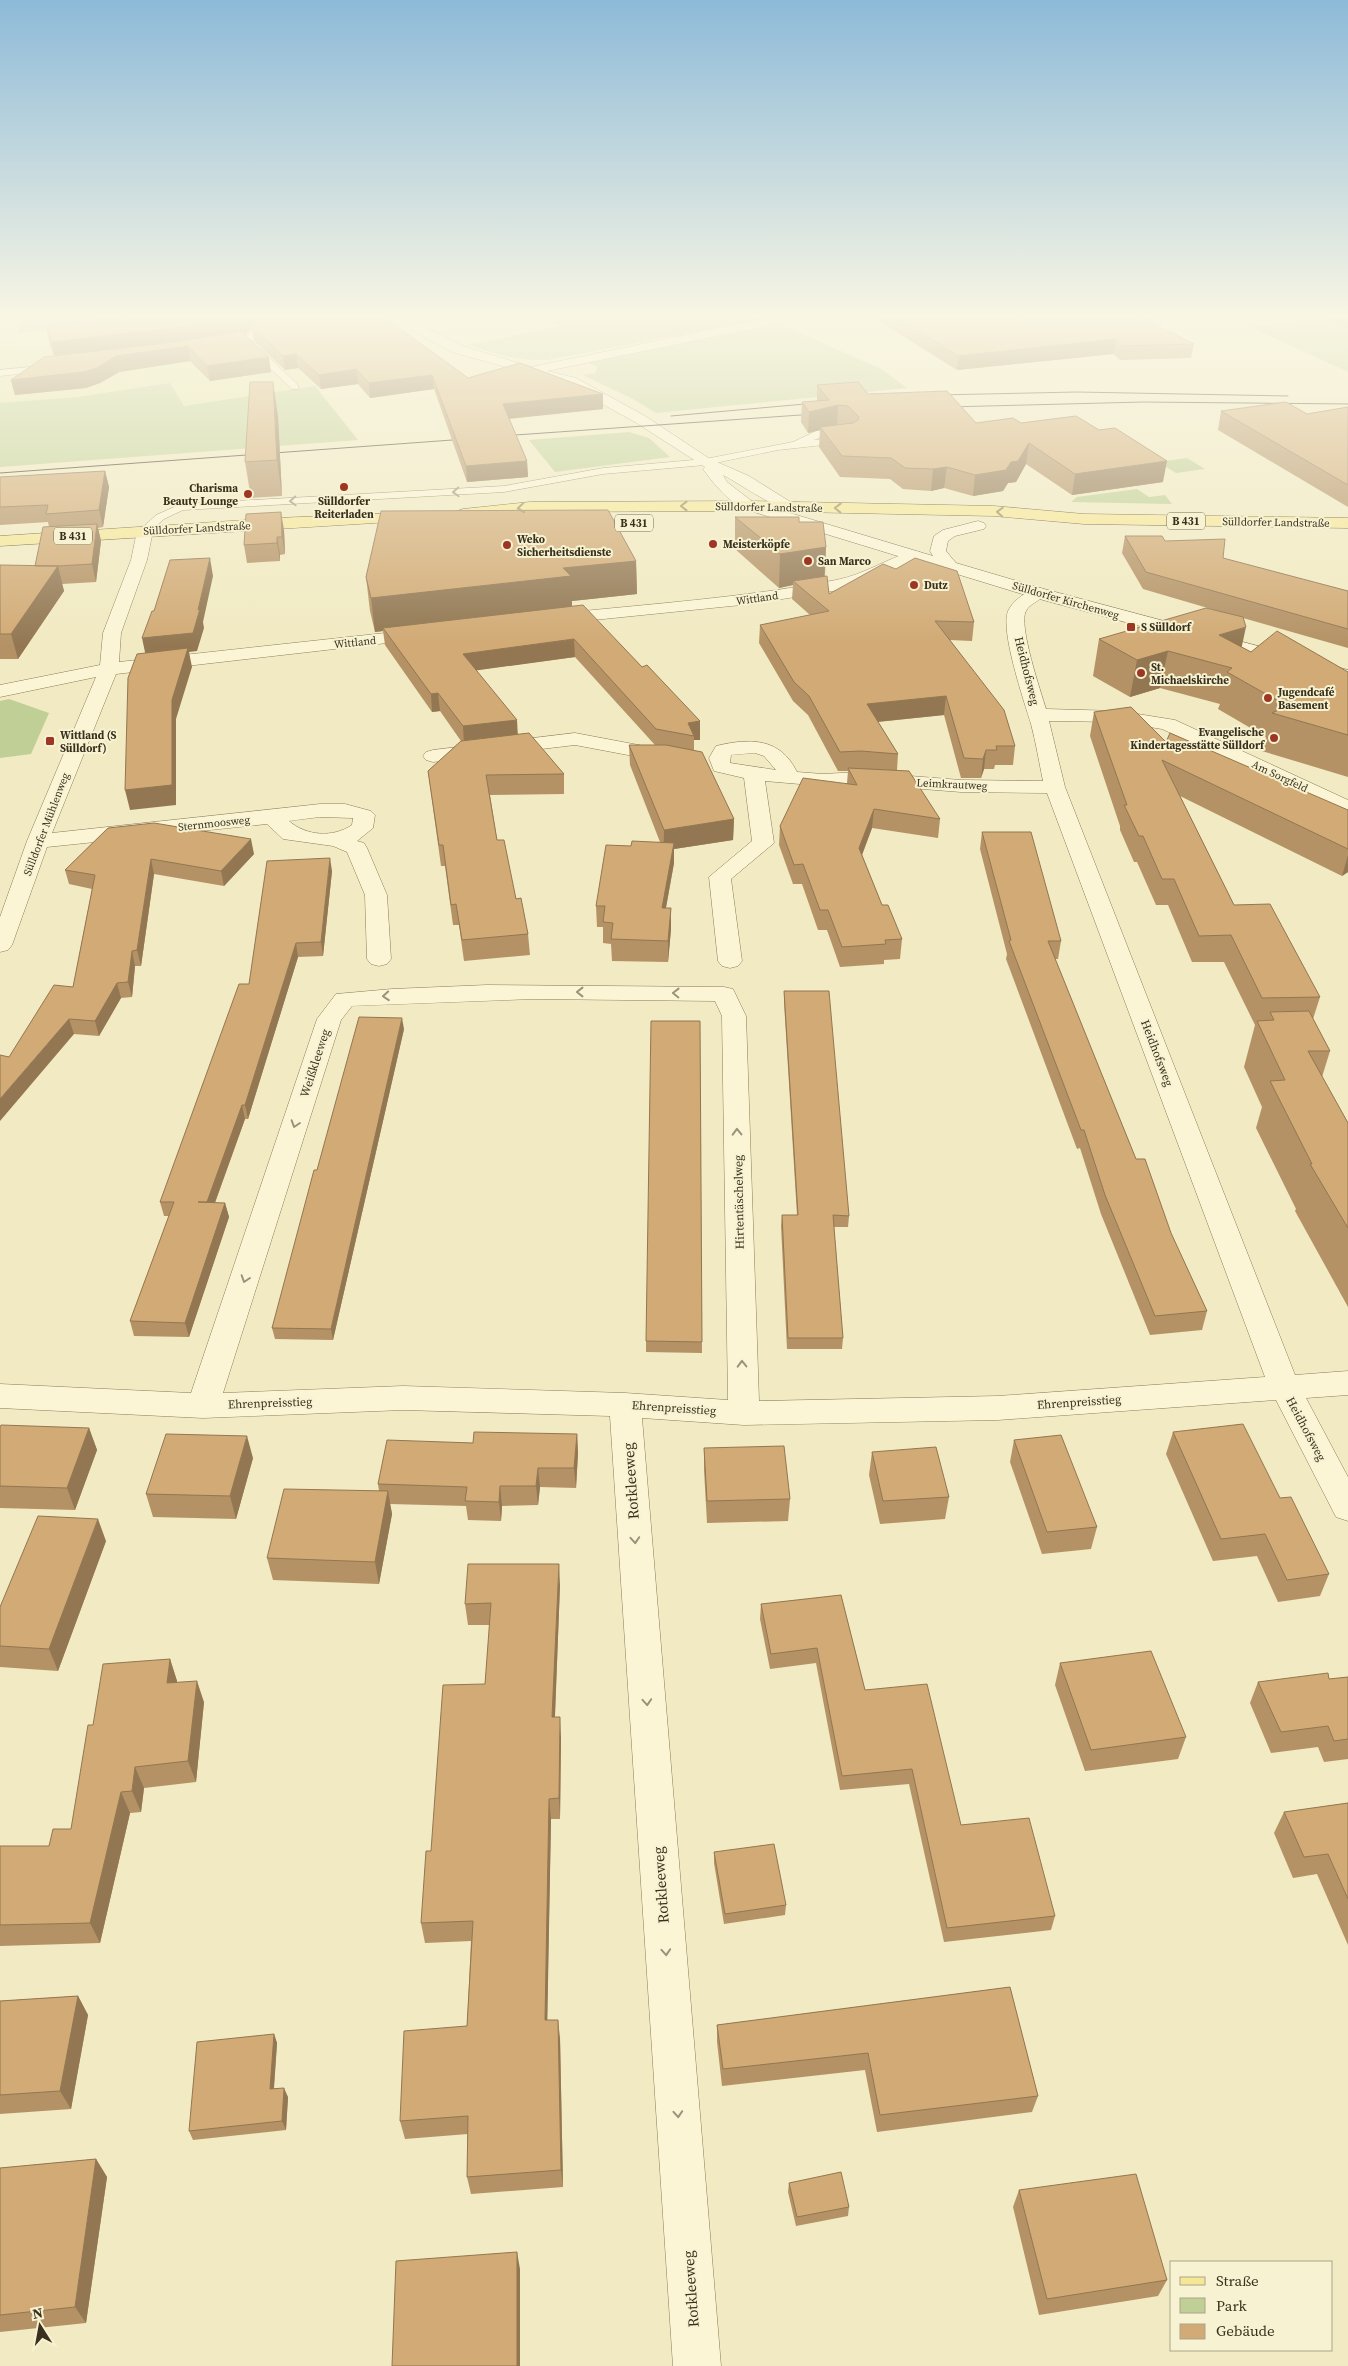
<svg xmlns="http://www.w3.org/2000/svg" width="1348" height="2366" viewBox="0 0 1348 2366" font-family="'Source Serif 4',serif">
<rect width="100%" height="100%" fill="#f1eac2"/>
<path fill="#e7e6af" d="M192,315H285L263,333L315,386L183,406L78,397L0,403V340L17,339L18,333Z"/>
<path fill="#bfcf95" d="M23,315H192L18,333Z
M540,315H783L548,360C519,361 495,354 468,345L561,326Z
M1284,315H1332L1348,321V372L1248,326L1301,322Z
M780,324L881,369L907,388L656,413L633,399L583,375L595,373L598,367L588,363Z
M170,383L184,406L315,386L358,440L0,467V403L78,397Z
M629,432L649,438L670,457L555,472L529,440Z
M1187,458L1205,469L1176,473L1158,462Z
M1137,489L1149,497L1165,495L1172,504L1071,502L1077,497Z
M9,699L49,713L31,754L0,758V701Z"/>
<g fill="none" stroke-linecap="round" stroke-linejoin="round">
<g stroke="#8c7b58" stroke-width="1">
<path id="lane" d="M269,315H277L279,317L251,341L298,385V389H292L241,341Z
M51,365L54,366V370L0,376V370Z
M837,427L847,428L856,439L851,442L778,450L705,465L603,474L504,492L183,510L164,519L149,533L145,535L139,531L156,515L181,504L504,486L603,468L705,459L793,442L816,431ZM837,433H840L843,437L813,440Z"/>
</g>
<g stroke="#8c7b58" stroke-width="1">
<path id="street" d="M396,315H409L423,326L462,346L531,367L782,315H805L799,319L547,371L576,378L645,416L710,459L749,476L797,506L795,509C780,513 739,483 723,475L727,482L758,506L756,509C737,514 713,483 703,469L705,467L635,422L566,384L452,352L415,332Z
M145,526L151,528L153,531L147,560L121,633L119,662L422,629L428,630L431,634L428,638L422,639L116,674L52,833L320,804H345L371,811L375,815L373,828L357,841L364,843L367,848L387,895L391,959L387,964L379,966L371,964L367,959L365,895L347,852L333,846L283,839L267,824L47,847L12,945L8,950L0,952V917L27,841L96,677L0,697V685L100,665L103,633L131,560L137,531L139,528ZM320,817L353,818L352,825C333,838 306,836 289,821Z
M914,551L920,552L922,556L920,560L874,581L839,590L751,604L554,624L548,623L545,619L548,615L554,614C648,604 743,598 836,580C864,575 887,558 914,551Z
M1038,588L1044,589L1047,593C1042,600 1030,603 1026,611C1018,625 1041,692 1046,709L1119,711L1175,720L1348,800V814L1162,729L1119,722L1049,721L1065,787L1295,1375L1348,1371V1395L1306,1398L1348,1477V1521L1336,1517L1276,1400L998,1420L744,1425L642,1418L721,2366H673L610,1416L403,1410L203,1418L0,1408V1384L191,1393L317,1019L336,994L392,989L487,985L724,987L733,989L746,1016L759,1401L998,1396L1265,1377L1047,793L961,792L859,784L823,786L765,781L774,843L731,879L742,961L738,966L730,968L722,966L718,961L709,877L752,841L744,778L714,771L709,758L716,746C749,738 780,737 797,772L823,774L859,772L961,780L1043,781C1039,762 1036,743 1031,724C1024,701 1000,631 1008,611C1013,600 1027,591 1038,588ZM755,753L764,756L776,770L730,763L731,755ZM534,999L715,1001L722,1016L728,1400L625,1393L403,1386L223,1393L341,1020L352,1006Z
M575,733L665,750L672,752L675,756L672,760L665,762L575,745L433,762L426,760L423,756L426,752L433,750Z"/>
</g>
<g stroke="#6d5c3b" stroke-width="1">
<path id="secondary" d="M750,501L933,556L930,551L934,536L943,530L978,521L984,523L986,526L984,529L955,536L948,541L946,551L956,563L1044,589L1348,670V682L1032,597L744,509L742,506L744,503Z"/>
</g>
<g stroke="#59482c" stroke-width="1">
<path id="primary" d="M750,501L994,506L1084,514L1348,518V528L1084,524L994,516L750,511L530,512L463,519L457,517L455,514L457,511L463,509L530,502Z
M417,512L423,514L425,517L423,520L0,546V536L277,518Z"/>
</g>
<use href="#lane" fill="#fbf5d6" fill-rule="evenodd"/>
<use href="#street" fill="#fbf5d6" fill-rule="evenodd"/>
<use href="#secondary" fill="#fbf5d6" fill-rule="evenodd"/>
<use href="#primary" fill="#f6e797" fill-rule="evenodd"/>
<path stroke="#3a301d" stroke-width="1" d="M938,395L1077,392L1288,396
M948,407L1143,402L1348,404
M671,416L816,403
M501,436L815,414
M0,473L466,439"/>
</g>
<path fill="#b49265" d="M265,315V316L468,378L603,394V409L509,419L527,461L528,477L467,482L434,389L370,398L358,384L321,389L298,368L285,370L254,341L252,328L245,335L271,372L210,381L190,361L119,372L100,383L86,388L15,395L11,380L54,356L50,345L46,326Z
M874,315H1152L1155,316L1154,324L1194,344L1191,358L1120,360L1113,354L957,370L874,318Z
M1316,315H1348V328Z
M817,385L868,394L976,423H1021L1163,482L1072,495L1026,464L1016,482L1008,483L1003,491L973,496L944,488L931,491L903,489L890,479L840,477L819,447L820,430L808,433L801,422L802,402L817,401Z
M1348,407V507L1218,430L1221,411L1307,414Z
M278,416L282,496L251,498L245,462Z
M105,471L109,487L103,527L98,528L101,541L96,582L62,584L64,591L18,659H0V565L35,566L49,527L48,522L0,525V477Z
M735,517L799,522L826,547L825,576L829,594L974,622L972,641L950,640L1015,746L1013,765H995L994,769H984L981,778H961L944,715L878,722L898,754L897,770L940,819L938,838L872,828L862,855L882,905L902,939L900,959L884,960V964L840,967L827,930H818L802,884H793L779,845L780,826L847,783L848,771H838L808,715L793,701L759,643L760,625L810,615L792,599L793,585L779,588L735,549Z
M284,530L285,554L280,555V561L247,563L244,545Z
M1125,536L1165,541L1223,558L1348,591V648L1243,618L1241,647L1251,652L1348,672V777L1262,751L1266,737L1218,709L1220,704L1160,688L1130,697L1093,676L1099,639L1218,611L1143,589L1122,553Z
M636,561L637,594L572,601V606L642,667L700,721V740H694V750L734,819L733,840L674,849V863L666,908H671V929L668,962L612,961L611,944L603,943V927H597L596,906L631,846L660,842L630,765L629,745H655L575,657L476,670L518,734L564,774V794L490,795L497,840L528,934L530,955L464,961L459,925H453L445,866H441L428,771L461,741L440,711L432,712L385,645L383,631L375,632L370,611L366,577Z
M1094,712L1166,742L1348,810V872L1342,876L1180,796L1234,905L1320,997L1313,1019L1330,1051L1322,1077L1348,1123V1307L1295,1211L1296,1209L1256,1128L1262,1107L1244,1067L1255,1025L1224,962H1192L1168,905H1156L1137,862H1134L1120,830V826L1090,736Z
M108,828L254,854L224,886L154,874L141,966H135L132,997L121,998L99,1036L74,1034L9,1057L73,987L92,889L69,884L65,870Z
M982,832L1061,941L1058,959H1055L1136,1159L1207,1311L1202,1330L1150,1335L1101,1214L1080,1148L1077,1149L1006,959L1007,954L980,849Z
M332,871L323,956L298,957L248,1119H245L215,1203H225L229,1217L189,1337L134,1336L130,1321L169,1216H164L160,1202Z
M784,991L849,1216L848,1227H834L843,1338L842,1349H787L781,1226L782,1215H797L784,1002Z
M700,1021L702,1353L646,1352V1341Z
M404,1029L333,1340L275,1339L272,1328L317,1170Z
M0,1427L89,1428L97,1450L75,1510L0,1508Z
M1173,1432L1280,1498L1329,1574L1320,1596L1278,1602L1257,1556L1213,1561L1166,1454Z
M577,1434L578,1453L576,1488L540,1487L538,1505L502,1506L501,1521L468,1520L466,1506L390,1504L392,1514L379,1584L273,1580L267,1558L379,1491L378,1484L473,1443Z
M1014,1440L1097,1527L1091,1549L1042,1554L1010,1462Z
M704,1448L790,1499L788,1521L707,1523L704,1470Z
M872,1452L949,1497L945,1519L880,1524L869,1475Z
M253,1458L236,1519L153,1517L146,1494Z
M106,1541L58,1671L0,1667V1607Z
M560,1585L555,1717L561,1738L560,1819H551L547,2020L560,2038L563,2187L471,2194L467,2177L468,2134L405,2139L400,2121L467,2026L471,1941L425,1943L421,1923L485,1684L490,1625H468L465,1604Z
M841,1595L865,1690L961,1825L1055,1916L1051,1930L944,1942L909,1784L840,1790L816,1663L770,1669L760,1619L761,1604Z
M170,1659L177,1681V1683L204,1702L196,1782L144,1788L141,1812L130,1813L100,1943L0,1946V1846H49L71,1829L93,1725Z
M1060,1663L1186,1737L1178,1759L1085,1771L1055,1685Z
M1348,1677V1759L1324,1762L1318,1747L1271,1753L1250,1703L1258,1682L1329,1679Z
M1348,1803V1945L1317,1874L1293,1878L1274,1833L1284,1812Z
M714,1852L786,1905L785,1915L724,1924L714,1863Z
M1010,1987L1038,2096L1032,2112L877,2132L865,2070L722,2086L717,2042V2025Z
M78,1996L88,2015L71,2109L0,2114V2001Z
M274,2034L277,2043L274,2089L288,2097L286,2130L193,2140L189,2131Z
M96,2159L107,2177L86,2323L0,2332V2168Z
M789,2183L849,2207L848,2216L796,2226L788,2192Z
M1019,2190L1167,2280L1158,2296L1039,2315L1013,2207Z"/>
<path fill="#927752" d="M243,315H265V316L242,337L56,362L51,342Z
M1155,316L1152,330L1142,318Z
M1116,339L1113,354L957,370L958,356Z
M188,346L190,361L119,372L100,383L86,388L15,395L11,380L116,356Z
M296,354L298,368L285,370L283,356Z
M269,357L271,372L210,381L207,366Z
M356,369L358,384L321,389L319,375Z
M432,375L434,389L370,398L369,383Z
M273,382L278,416L282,496L277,460Z
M603,394V409L504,419L503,404Z
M838,405L837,425L820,427V430L808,433L809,412Z
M1029,443L1026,464L1016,482L1008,483L1003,491L973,496L975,475L1011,462Z
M527,461L528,477L467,482L466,466Z
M1167,461L1163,482L1072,495L1075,474Z
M947,467L944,488L931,491L933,469Z
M105,471L109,487L103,527L99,510Z
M281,512L284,530L285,554L282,537Z
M97,524L101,541L96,582L92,564Z
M277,537L280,555V561L277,543Z
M826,547L824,580L793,581V585L779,588L780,554Z
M210,558L213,576L203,622L204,628L197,651L189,652L192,667L176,719V805L130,810L125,790L146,657L142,638L198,610Z
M636,561L637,594L572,601V610L383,628V631L375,632L371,598L563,568Z
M58,566L64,591L18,659L11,634Z
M1246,627L1238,664L1219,635Z
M574,639L575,657L465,672L463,654Z
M1168,651L1160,688L1130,697L1137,660Z
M438,693L440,711L432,712L431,694Z
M946,696L944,715L865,723L867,704Z
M517,720L518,738L464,744L463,726Z
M700,721V740H694V736L688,723Z
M986,750L984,769L981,778L983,759Z
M874,809L872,828L857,868L859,848Z
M734,819L733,840L674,849V863L662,929L664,830Z
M251,839L254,854L224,886L221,871Z
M1348,855V872L1342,876Z
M330,858L332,871L323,956L321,942Z
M151,859L154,874L141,966L137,950Z
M671,908V929L668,962V941Z
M296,943L298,957L248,1119L245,1105Z
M132,951L135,966L132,997L128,982Z
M117,983L121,998L99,1036L95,1021Z
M402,1018L404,1029L333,1340L331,1329Z
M69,1019L74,1034L0,1121V1099Z
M242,1105L245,1119L210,1216L207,1202Z
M225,1203L229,1217L189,1337L185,1323Z
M89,1428L97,1450L75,1510L67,1488Z
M577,1434L578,1453L576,1488L574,1468Z
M247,1436L253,1458L236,1519L230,1496Z
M538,1468L540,1487L538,1505L536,1486Z
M500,1486L502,1506L501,1521L499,1502Z
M388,1491L392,1514L379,1584L375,1562Z
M98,1519L106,1541L58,1671L49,1649Z
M559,1564L560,1585L554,1738L552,1717Z
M170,1659L177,1681L175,1705L167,1683Z
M197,1681L204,1702L196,1782L188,1761Z
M560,1717L561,1738L560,1819L559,1798Z
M135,1767L144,1788L141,1812L132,1791Z
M121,1792L130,1813L100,1943L90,1923Z
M549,1799L551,1819L547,2039L545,2020Z
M78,1996L88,2015L71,2109L60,2091Z
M558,2020L560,2038L563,2187L561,2170Z
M274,2034L277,2043L273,2099L270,2089Z
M284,2088L288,2097L286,2130L282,2121Z
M96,2159L107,2177L86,2323L75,2307Z
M517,2252L520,2269V2366H517Z"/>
<path fill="#d1aa75" stroke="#927752" d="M152,315H243L239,318L173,328L51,342L46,326Z
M267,315H381L468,378L520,363L603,394L503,404L527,461L466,466L432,375L369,383L356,369L319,375L296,354L283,356L252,327Z
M892,315H1152L1155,316L1142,318L1194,344L1122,346L1116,339L958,356Z
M241,331L269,357L207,366L188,346L116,356L97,368L83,372L11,380L44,357L175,342Z
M250,382H273L277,460L245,462Z
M858,382L868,394L947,391L976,423L1013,418L1021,423L1076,416L1099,430L1115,428L1167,461L1075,474L1029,443L1018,461L1011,462L1006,470L975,475L947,467L933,469L905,468L891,458L842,456L820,427L853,423L858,420L859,417L848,406L838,405L809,412L802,402L829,400L817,385Z
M1286,402L1307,414L1348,407V485L1221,411Z
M105,471L99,510L46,514L48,505L0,507V477Z
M608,510L636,561L563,568L571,576L371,598L366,577L381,511Z
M281,512L282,537H277V543L244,545L246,514Z
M735,517H799V522H823L826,547L780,554Z
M97,524L92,564L58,566H35L43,527Z
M1125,536H1162L1165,541L1225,539L1223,558L1348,591V629L1146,572Z
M210,558L198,610L200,609L193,633L142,638L152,611H154L170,560Z
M915,558L957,571L974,622L935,621L1004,710L1015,746H996L997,750H986L983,759L964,758L946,696L867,704L898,754L861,751L840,752L809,696L794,682L760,625L829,611L793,581L827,576L829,594L883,564L896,569Z
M0,565L58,566L11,634H0Z
M583,605L642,667L647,665L700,721L688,723L694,736L656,729L574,639L463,654L517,720L463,726L438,693L431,694L383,628Z
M1206,608L1243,617L1246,627L1219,635L1251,652L1277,631L1348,672V735L1272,713L1287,706L1227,672L1232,668L1168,651L1137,660L1099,639Z
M188,648L172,700V785L125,790L128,678L137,654Z
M1131,707L1166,742L1170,733L1348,810V849L1162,760L1234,905L1270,904L1320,997L1262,998L1231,935L1199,936L1174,879H1162L1143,836H1139L1124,805H1127L1094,712Z
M529,733L564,774L486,775L497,840H504L516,899L521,898L528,934L462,940L456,904L451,905L443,845H439L428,771L461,741Z
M629,745H666L702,752L734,819L664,830Z
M848,768L909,771L940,819L874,809L859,848L882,905H888L902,939L885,940L886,944L842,947L828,910H820L803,864L794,865L780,826L803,778L857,785Z
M154,823L251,839L221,871L151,859L137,950L132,951L128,982L117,983L95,1021L69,1019L0,1099V1055L9,1057L54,985L73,987L95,875L65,870L108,828Z
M982,832H1031L1061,941H1048L1136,1159H1145L1171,1233L1207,1311L1155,1316L1105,1195L1084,1130H1081L1009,941L1011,940Z
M632,841L674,843L662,908H671L668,941L611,939L613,923L603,922L605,906H596L606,845L631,846Z
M330,858L321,942L296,943L245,1105H242L207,1202H198L225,1203L185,1323L130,1321L174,1202H160L239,984H249L267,861Z
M784,991H829L849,1216L833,1215L843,1338H788L782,1215H798Z
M1309,1011L1330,1051H1308L1348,1123V1228L1310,1164H1312L1270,1081L1285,1080L1257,1021L1274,1020L1270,1012Z
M359,1017L402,1018L331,1329L272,1328L314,1170H317Z
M651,1021H700L702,1342L646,1341Z
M1243,1424L1280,1498L1291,1497L1329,1574L1287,1580L1265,1534L1221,1539L1173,1432Z
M1,1425L89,1428L67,1488L0,1486V1427Z
M474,1432L577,1434L574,1468H538L536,1486H500L499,1502L465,1501L467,1487L378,1484L387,1440L473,1443Z
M166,1434L247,1436L230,1496L146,1494Z
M1061,1435L1097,1527L1047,1532L1014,1440Z
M784,1446L790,1499L707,1501L704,1448Z
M936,1447L949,1497L883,1501L872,1452Z
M284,1489L388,1491L375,1562L267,1558Z
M38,1516L98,1519L49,1649L0,1646V1607Z
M468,1564H559L552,1717H560L559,1798L549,1799L545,2020H558L561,2170L467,2177L468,2116L400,2121L404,2031L467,2026L473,1921L421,1923L426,1851H431L443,1685L485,1684L491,1603L465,1604Z
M841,1595L865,1690L927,1684L961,1825L1029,1818L1055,1916L947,1928L912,1769L842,1776L817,1648L771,1654L761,1604Z
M1151,1651L1186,1737L1091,1750L1060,1663Z
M170,1659L167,1683L197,1681L188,1761L135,1767L132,1791L121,1792L90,1923L0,1925V1846H49L53,1829H71L88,1725H93L103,1664Z
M1328,1673L1329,1679L1348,1677V1739L1334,1741L1328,1726L1281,1732L1258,1682Z
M1348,1803V1899L1328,1854L1304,1857L1284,1812Z
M774,1844L786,1905L725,1914L714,1852Z
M1010,1987L1038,2096L880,2115L868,2053L723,2069L717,2025Z
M78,1996L60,2091L0,2095V2001Z
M274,2034L270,2089L284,2088L282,2121L189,2131L197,2042Z
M96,2159L75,2307L0,2315V2168Z
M841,2172L849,2207L797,2217L789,2183Z
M1136,2174L1167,2280L1047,2299L1019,2190Z
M517,2252V2366H392L396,2261Z"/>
<defs><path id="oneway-chevron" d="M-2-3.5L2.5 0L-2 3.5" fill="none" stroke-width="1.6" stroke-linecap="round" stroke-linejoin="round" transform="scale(1.25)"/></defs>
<g stroke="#9a927a">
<use href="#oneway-chevron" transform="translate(456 492) rotate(177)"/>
<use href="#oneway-chevron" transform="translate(293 501) rotate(177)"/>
<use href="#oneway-chevron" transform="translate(580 992) rotate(180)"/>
<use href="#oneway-chevron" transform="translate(676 993) rotate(-179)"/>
<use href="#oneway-chevron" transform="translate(386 996) rotate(176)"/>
<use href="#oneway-chevron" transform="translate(295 1124) rotate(108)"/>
<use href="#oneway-chevron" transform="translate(737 1132) rotate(-91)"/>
<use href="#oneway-chevron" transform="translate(245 1279) rotate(108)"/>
<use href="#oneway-chevron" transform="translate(742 1364) rotate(-91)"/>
<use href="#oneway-chevron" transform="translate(635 1540) rotate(86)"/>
<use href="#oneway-chevron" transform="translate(647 1702) rotate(86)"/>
<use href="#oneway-chevron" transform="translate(666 1952) rotate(86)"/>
<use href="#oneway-chevron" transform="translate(678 2114) rotate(86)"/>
</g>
<g stroke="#988c5a">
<use href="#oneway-chevron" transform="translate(684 506) rotate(180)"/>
<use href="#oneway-chevron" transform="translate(521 508) rotate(174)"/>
<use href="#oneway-chevron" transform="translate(838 508) rotate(-179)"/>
<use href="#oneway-chevron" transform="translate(1000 512) rotate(-177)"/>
</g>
<linearGradient id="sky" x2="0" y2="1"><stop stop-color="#8dbad8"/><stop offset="0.49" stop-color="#f9f6e4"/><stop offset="1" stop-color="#f9f6e4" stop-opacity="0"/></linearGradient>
<rect width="1348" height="646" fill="url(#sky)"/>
<g fill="#9e3624" stroke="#f7f3d2" stroke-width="2">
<circle cx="344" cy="487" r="5"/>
<circle cx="248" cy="494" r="5"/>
<circle cx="713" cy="544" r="5"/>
<circle cx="507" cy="545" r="5"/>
<circle cx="808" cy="561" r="5"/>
<circle cx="914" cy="585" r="5"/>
<rect x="1126" y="622" width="10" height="10" rx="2.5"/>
<circle cx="1141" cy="673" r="5"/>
<circle cx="1268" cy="698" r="5"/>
<circle cx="1274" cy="738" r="5"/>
<rect x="45" y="736" width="10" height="10" rx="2.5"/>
</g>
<g text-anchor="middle" stroke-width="4" stroke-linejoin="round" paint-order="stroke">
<g font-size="11" font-weight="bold" fill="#3a301d" stroke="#f7f3d2" text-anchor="start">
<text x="238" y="492" text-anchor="end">Charisma<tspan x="238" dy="13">Beauty Lounge</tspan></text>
<text x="344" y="505" text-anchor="middle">Sülldorfer<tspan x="344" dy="13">Reiterladen</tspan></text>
<text x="517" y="543">Weko<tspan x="517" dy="13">Sicherheitsdienste</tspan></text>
<text x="723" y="548">Meisterköpfe</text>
<text x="818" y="565">San Marco</text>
<text x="924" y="589">Dutz</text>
<text x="1141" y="631">S Sülldorf</text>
<text x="1151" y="671">St.<tspan x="1151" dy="13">Michaelskirche</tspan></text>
<text x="1278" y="696">Jugendcafé<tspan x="1278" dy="13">Basement</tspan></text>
<text x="1264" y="736" text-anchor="end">Evangelische<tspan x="1264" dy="13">Kindertagesstätte Sülldorf</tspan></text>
<text x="60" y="739">Wittland (S<tspan x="60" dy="13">Sülldorf)</tspan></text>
</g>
<g font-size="11" fill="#3a301d" stroke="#f7f3d2">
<text transform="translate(769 507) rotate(1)" y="4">Sülldorfer Landstraße</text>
<text transform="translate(1276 522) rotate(1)" y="4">Sülldorfer Landstraße</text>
<text transform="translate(197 528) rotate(-3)" y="4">Sülldorfer Landstraße</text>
<text transform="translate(757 598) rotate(-8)" y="4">Wittland</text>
<text transform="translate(1066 600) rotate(16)" y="4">Sülldorfer Kirchenweg</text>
<text transform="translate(355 642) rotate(-6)" y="4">Wittland</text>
<text transform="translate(1280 776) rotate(25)" y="4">Am Sorgfeld</text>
<text transform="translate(952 784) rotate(3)" y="4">Leimkrautweg</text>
<text transform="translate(214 823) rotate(-6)" y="4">Sternmoosweg</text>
<text transform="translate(46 824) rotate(-69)" y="4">Sülldorfer Mühlenweg</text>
</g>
<g fill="#f7f3d2" stroke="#736a53" stroke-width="1">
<rect x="1167" y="512.5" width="38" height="17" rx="4"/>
<rect x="615" y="514.5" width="38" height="17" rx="4"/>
<rect x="54" y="527.5" width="38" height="17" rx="4"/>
</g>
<g font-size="11" font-weight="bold" fill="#3a301d">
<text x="1186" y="525">B 431</text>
<text x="634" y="527">B 431</text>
<text x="73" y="540">B 431</text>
</g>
<g font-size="12" fill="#3a301d" stroke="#f7f3d2">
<text transform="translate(1027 671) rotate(76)" y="4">Heidhofsweg</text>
<text transform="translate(1157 1053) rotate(69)" y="4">Heidhofsweg</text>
<text transform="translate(315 1063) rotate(-72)" y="4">Weißkleeweg</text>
<text transform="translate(739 1202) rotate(-91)" y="4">Hirtentäschelweg</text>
<text transform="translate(1079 1402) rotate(-4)" y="4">Ehrenpreisstieg</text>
<text transform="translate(270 1403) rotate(-2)" y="4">Ehrenpreisstieg</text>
<text transform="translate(674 1408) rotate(4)" y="4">Ehrenpreisstieg</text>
<text transform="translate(1306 1429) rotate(62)" y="4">Heidhofsweg</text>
</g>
<g font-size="15" fill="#3a301d" stroke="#f7f3d2">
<text transform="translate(631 1481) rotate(-94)" y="5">Rotkleeweg</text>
<text transform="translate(661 1885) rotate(-94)" y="5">Rotkleeweg</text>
<text transform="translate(691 2289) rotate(-94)" y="5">Rotkleeweg</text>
</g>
</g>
<rect x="1170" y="2261" width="162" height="90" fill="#f7f3d2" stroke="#aba58a"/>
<rect x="1180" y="2277" width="25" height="8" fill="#f6e797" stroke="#aba58a"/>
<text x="1216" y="2286" font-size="15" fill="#3a301d">Straße</text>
<rect x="1180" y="2298" width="25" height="15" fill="#bfcf95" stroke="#aba58a"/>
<text x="1216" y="2311" font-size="15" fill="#3a301d">Park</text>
<rect x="1180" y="2324" width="25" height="15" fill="#d1aa75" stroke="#aba58a"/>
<text x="1216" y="2336" font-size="15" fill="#3a301d">Gebäude</text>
<g transform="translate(40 2326) rotate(349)" stroke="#f7f3d2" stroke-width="4" paint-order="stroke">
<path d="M0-4L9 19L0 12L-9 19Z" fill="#3a301d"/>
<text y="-8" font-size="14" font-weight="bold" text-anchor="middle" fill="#3a301d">N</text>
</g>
</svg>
